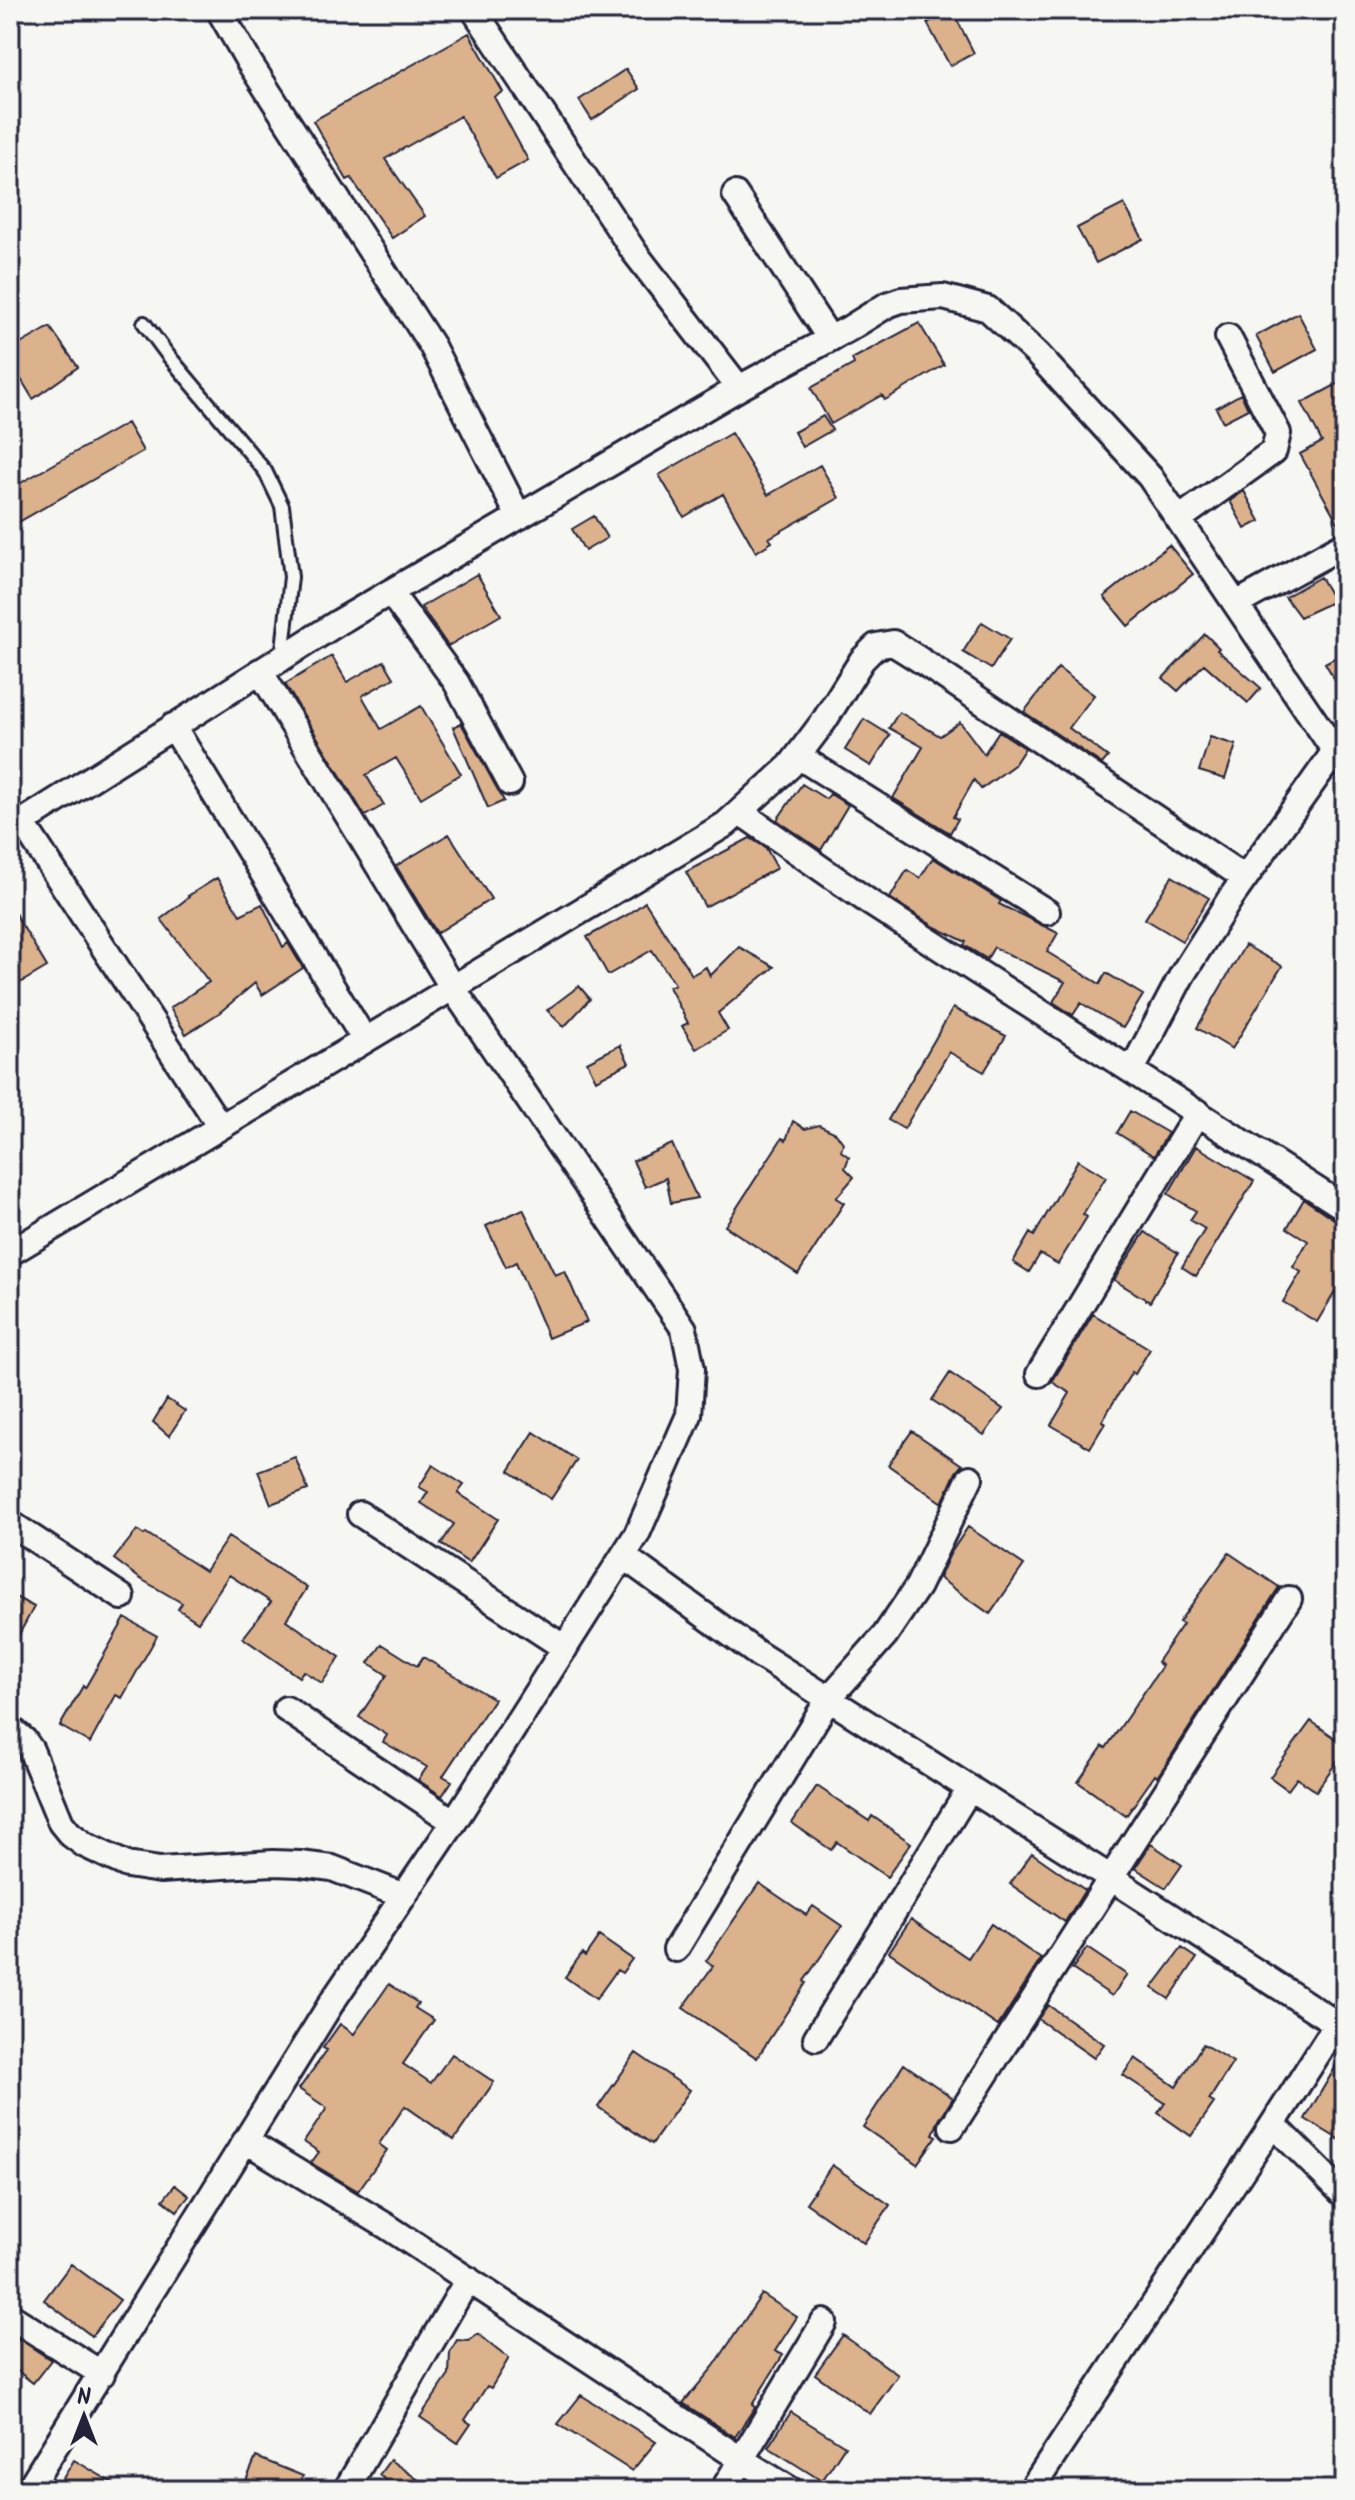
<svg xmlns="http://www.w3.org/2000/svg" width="1355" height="2500" viewBox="0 0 1355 2500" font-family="Kalam,sans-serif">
<rect width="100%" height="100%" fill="#f6f6f2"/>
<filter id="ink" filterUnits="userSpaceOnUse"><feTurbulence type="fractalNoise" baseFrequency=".0125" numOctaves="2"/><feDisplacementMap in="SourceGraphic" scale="16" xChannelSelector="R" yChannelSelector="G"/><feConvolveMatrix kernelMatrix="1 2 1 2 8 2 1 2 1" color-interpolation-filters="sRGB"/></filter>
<g filter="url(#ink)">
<path fill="#dbb28c" stroke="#22223b" stroke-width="2" d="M952,10L974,53L950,66L927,23Z
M469,33L503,92L494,97L528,160L496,178L460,116L385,159L425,216L392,238L351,178L347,180L313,121Z
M626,69L639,89L592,120L579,100Z
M1124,204L1143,239L1096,263L1077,228Z
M1298,313L1317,349L1275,372L1256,336Z
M919,323L944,365L885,400L882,395L831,424L811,388L854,364L852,359Z
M50,327L78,367L33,399L10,361V350Z
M1345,380V529L1342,530L1300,454L1322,442L1302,403Z
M1241,394L1248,409L1223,422L1216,408Z
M823,416L832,430L802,447L794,432Z
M127,423L143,451L10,527V489Z
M731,433L768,495L820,465L839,498L769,538L772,542L756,552L723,494L684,517L659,475Z
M1244,491L1260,521L1245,529L1230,501Z
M594,516L607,538L585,551L572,529Z
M1169,545L1193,574L1128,626L1104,597Z
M477,574L501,615L448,646L421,607Z
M1320,577L1334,601L1300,617L1285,597Z
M982,622L1010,639L991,669L963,652Z
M1205,634L1219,648L1217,650L1261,688L1248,703L1204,664L1178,691L1163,678Z
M1345,652V697L1325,663Z
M332,656L347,682L384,661L394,678L362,696L381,729L421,706L461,774L421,798L396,758L366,775L384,805L365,816L285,684Z
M1058,668L1094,695L1069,728L1108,757L1102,764L1024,712Z
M899,712L940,736L960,722L984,754L999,731L1025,748L1014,765L981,789L974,780L953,817L958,819L950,833L893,798L923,747L889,728Z
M864,719L890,735L871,766L845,750Z
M461,723L504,801L488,808L453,727Z
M1210,737L1236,745L1225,779L1199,771Z
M802,784L826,799L830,794L848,805L821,850L777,820Z
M449,834L491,899L437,933L396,866Z
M750,838L766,848L777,868L705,907L686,872Z
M933,858L1001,901L999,904L1058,933L1047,952L1100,984L1106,973L1143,995L1123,1028L1081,1003L1073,1015L1053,1002L1065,982L994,947L987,959L964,945L966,942L935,927L890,898L907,870L920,878Z
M1172,876L1209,898L1182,941L1145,919Z
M217,878L240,915L262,904L283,947L288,943L303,968L262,995L255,983L219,1013L186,1034L170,1008L209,982L161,919L189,897L188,896Z
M645,902L692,975L706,967L710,976L739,947L774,967L718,1013L728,1030L696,1049L682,1026L688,1023L669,987L675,984L652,950L608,975L587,937L629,914Z
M10,905L47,967L10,989Z
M1245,945L1282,966L1232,1049L1197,1028Z
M579,986L590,999L564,1027L547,1010Z
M953,1008L1006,1036L984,1072L949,1052L904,1129L888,1120Z
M620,1045L629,1063L596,1080L587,1062Z
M1130,1111L1168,1133L1154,1156L1117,1133Z
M793,1121L805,1129L819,1125L836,1133L843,1143L841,1151L849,1157L845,1168L854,1177L836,1198L844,1203L798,1274L725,1226L782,1138L786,1140Z
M672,1144L697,1198L671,1203L666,1178L645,1187L633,1161Z
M1196,1146L1254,1181L1196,1276L1182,1267L1205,1229L1190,1220L1196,1211L1168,1194Z
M1078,1160L1106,1177L1083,1214L1087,1217L1058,1264L1040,1254L1029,1272L1013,1262L1030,1233L1034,1236Z
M1304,1199L1337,1221L1345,1223V1298L1335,1292L1317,1322L1283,1302L1301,1272L1293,1267L1308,1241L1287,1228Z
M523,1209L555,1275L565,1271L587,1322L548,1338L516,1262L506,1267L486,1226Z
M1145,1232L1178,1253L1150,1302L1114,1280Z
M1093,1314L1150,1349L1135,1374L1132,1372L1102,1421L1105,1423L1090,1448L1051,1425L1070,1393L1052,1382Z
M950,1373L1003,1409L984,1435L932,1400Z
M167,1399L185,1411L169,1436L153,1422Z
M912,1431L962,1465L956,1472L942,1503L888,1465Z
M534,1432L577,1460L551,1499L509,1471Z
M295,1457L308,1490L271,1504L258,1471Z
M433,1465L464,1485L458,1493L498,1519L469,1563L441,1544L454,1524L421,1503L428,1492L419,1487Z
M968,1527L1024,1565L990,1614L939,1578L950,1554Z
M137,1530L144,1535L146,1533L205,1571L228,1537L307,1588L286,1620L340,1657L322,1683L303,1671L299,1677L243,1638L271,1602L229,1575L198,1622L178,1609L182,1603L139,1578L114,1559Z
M1229,1553L1279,1587L1168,1761L1157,1777L1155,1775L1126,1816L1078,1782L1103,1746L1106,1748L1162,1666L1157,1662L1183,1624L1179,1622Z
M10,1594L34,1607L10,1651Z
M125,1618L157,1636L122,1698L116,1695L90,1743L60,1726L83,1686L85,1688Z
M382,1644L417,1666L423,1657L494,1699L443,1776L452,1781L442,1796L418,1780L427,1767L383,1742L387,1735L359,1717L387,1675L369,1663Z
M1311,1721L1345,1745V1750L1316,1791L1297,1778L1288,1790L1270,1777Z
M817,1786L869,1821L872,1816L911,1843L887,1877L837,1842L831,1850L792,1823Z
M1151,1844L1182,1865L1166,1888L1135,1868Z
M1032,1853L1085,1890L1065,1922L1010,1884Z
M759,1883L806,1915L813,1906L842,1926L804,1981L806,1983L757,2058L683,2008L713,1966L706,1961Z
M911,1919L968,1958L991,1924L1041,1959L998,2026L889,1952Z
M599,1936L632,1959L622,1973L617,1970L596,1999L565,1977L582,1953L585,1956Z
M1087,1948L1127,1975L1112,1996L1072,1969Z
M1182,1948L1197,1958L1169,1999L1152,1988Z
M389,1984L418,2003L415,2008L434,2020L403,2064L431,2083L452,2054L494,2082L454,2140L405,2106L379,2144L387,2150L358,2191L311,2163L319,2152L304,2142L327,2108L299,2089L327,2050L323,2048L340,2024L354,2034Z
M1048,2005L1104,2044L1094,2058L1038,2019Z
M1203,2044L1233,2062L1209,2100L1214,2103L1191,2136L1158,2113L1165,2103L1123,2075L1135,2058L1176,2087Z
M1345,2051V2143L1305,2119Z
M636,2053L690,2090L652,2144L598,2107Z
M904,2064L953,2098L939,2120L933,2134L937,2136L917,2164L863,2127Z
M832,2165L890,2205L864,2243L806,2203Z
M175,2185L189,2196L177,2211L163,2200Z
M71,2264L120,2300L92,2336L44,2300Z
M762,2294L797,2317L775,2351L783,2355L752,2405L755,2407L735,2437L683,2403L714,2366Z
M478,2334L509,2358L491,2388L487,2386L465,2420L471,2424L458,2443L420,2417L449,2375L450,2352L457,2340L469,2341Z
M843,2335L898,2375L870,2414L815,2374Z
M19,2339L51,2360L33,2383L10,2365V2350Z
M581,2395L656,2442L632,2471L558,2424Z
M791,2412L845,2446L822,2481L768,2447Z
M256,2457L303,2476L297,2490H242Z
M74,2460L125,2490H56Z
M390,2460L433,2490H400L379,2475Z"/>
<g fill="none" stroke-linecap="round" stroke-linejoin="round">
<g stroke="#22223b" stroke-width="18">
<path id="service" d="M144,323L167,354L265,471L282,506L291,577L282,658"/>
</g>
<g stroke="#22223b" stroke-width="30">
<path id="minor" d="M219,10L249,62L432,346L519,517
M474,10L635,253L739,388
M735,194L830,339
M1179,519L1274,451L1278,433L1228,337
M390,592L456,682L510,783
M1236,604L1345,544
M173,726L364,1039
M798,756L1047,912
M740,812L872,904L1345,1208
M22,822L220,1126
M10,830L339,622L739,388L850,328L887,305L901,300L943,297L988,309L1037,354L1150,477L1345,766
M1132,1070L1182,975L1230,899L1335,751
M10,1253L726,824L790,766L824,721L862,660L876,646L893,643L917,658L1245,878
M1039,1374L1198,1112
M360,1514L565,1648
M10,1523L122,1597
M623,1556L758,1654L1111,1878L1337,2024
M286,1709L454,1822
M10,1728L24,1740L31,1750L61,1823L70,1834L85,1845L127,1865L160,1870L273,1863L300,1864L332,1868L404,1896
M676,1949L829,1698L885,1635L918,1586L970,1478
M816,2038L970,1788
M1273,2124L1345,2196
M952,2127L1289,1599
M246,2141L388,2227L742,2460L791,2490
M10,2316L102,2374
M28,2490L332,2002L454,1822L637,1534L689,1415L692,1369L684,1329L452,987L260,671
M346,2490L468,2279
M723,2490L824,2322
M1031,2490L1273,2124L1345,2011"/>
</g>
<use href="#service" stroke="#f6f6f2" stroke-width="12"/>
<use href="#minor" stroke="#f6f6f2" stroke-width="24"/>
</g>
</g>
<rect width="1355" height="2500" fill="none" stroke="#f6f6f2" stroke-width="40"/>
<rect x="20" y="20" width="1315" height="2460" fill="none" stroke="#22223b" stroke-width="3" filter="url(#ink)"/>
<g transform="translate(84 2416)" stroke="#f6f6f2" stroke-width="6" paint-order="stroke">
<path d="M0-6L14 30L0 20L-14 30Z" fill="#22223b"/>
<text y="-12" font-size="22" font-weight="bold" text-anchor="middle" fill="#22223b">N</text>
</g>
</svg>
